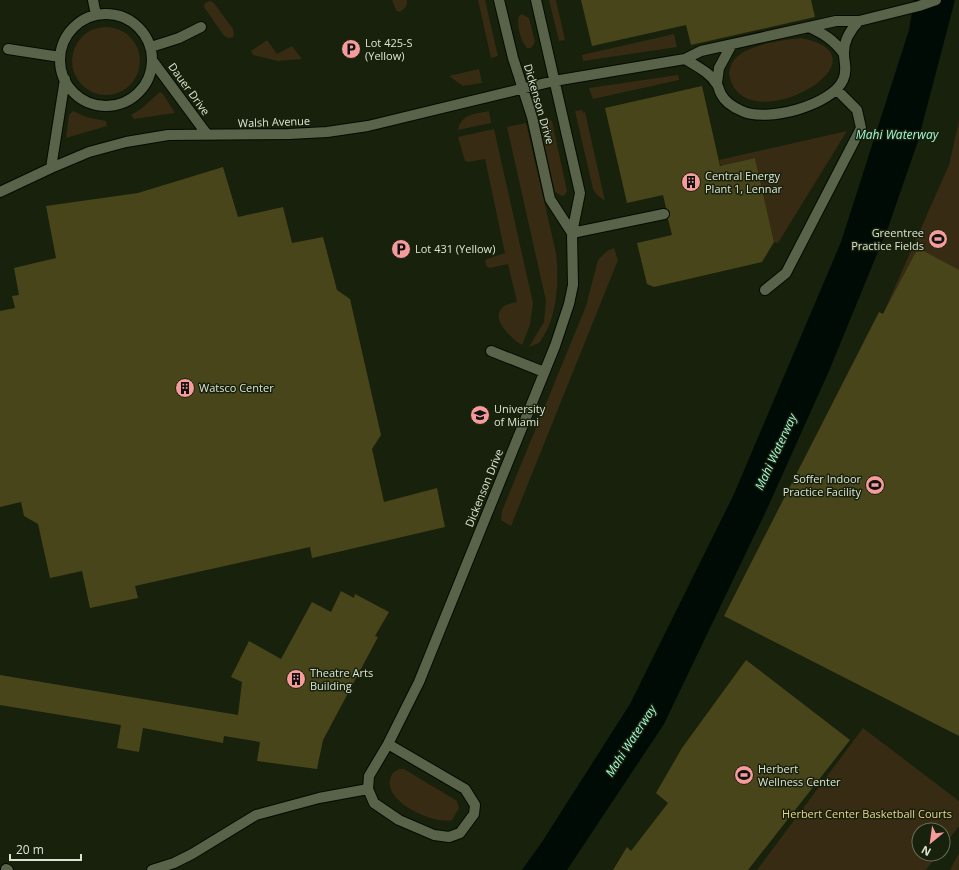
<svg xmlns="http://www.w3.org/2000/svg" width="959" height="870" viewBox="0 0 959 870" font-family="'Open Sans',sans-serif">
<rect width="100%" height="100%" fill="#18210b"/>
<path fill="#372b13" d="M392,0H407C407,7 405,9 399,12L396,10Z
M478,0H485L498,56L491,58Z
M549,0H556L565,40L559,41Z
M210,1L214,3L233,29L234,34L233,37L229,38L224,36L204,7L205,3Z
M522,14L529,18L535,42L531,48H527C521,42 516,24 519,16Z
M72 61a34 34 0 1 1 68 0a34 34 0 1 1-68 0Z
M674,34L677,47L583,61L582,55Z
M801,38C899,57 740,147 729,73C730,68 731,63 735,59C748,44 783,40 801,38Z
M267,40L277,54L292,46L302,59L278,61L253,55L251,51Z
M479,69L482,83L463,86L449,76Z
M678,75L679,80L593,99L589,88Z
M160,92L163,94L175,113L134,119L131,115L141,109Z
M582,110L583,113L585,112L605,201L596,194L593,189L575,111Z
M73,111L86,117L106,121L107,126L66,138L69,115Z
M489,111L491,123L458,130C461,114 475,114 489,111Z
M543,119H549L552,121L567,191L565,195L562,196L555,192L540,125Z
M959,121V353L883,314L949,165Z
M526,123L556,253C559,282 558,318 539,343L529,347L544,322L546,301L507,127Z
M494,129L533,303L530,325L522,345C512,339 488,318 504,306C507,304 513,303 517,302L508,264L490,268L487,267L485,261L487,259L505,253L485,159L468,162L465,161L458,137Z
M847,131L778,243L774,242L755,158L721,166L719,160Z
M614,248L618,260L511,526L501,520L502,511L586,306L598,260L607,251Z
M863,728L959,801V826L943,847V830H919V854H938L926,870H757Z
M400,769H404L457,801L459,808L452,820C436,825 385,803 390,780C391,774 394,771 400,769Z
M959,853V870H950Z"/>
<path fill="#000b06" d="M914,0H955L918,141L889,225L829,371L767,509L664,724L567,870H522L542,842L630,704L734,494L841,242L909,30Z"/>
<path fill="#48451b" d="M581,0H811L815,17L691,45L686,25L592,46Z
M702,86L720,166L755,158L774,242L762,262L654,287L647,284L637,243L672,235L668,219L670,212L666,208L663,195L627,203L605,108Z
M223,167L238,217L283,207L292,243L323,237L337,290L350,299L381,435L372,449L384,502L437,488L445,527L312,558L310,547L135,586L138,598L90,608L82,571L50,578L38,524L24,516L21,502L0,507V311L15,308L12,296L19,295L14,268L56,258L46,206L138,193Z
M918,248L959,270V736L724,616L879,312L883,314Z
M341,591L354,598L355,594L389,612L375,636L378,637L323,740L317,769L257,761L260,742L224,736L223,743L143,728L139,752L117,748L121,725L0,705V675L238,715L242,682L231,677L249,641L281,659L312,602L331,612Z
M746,660L850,740L748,870H613L627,847L631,851L668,803L656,793L682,748Z"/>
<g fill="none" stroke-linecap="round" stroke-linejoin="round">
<g stroke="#040a00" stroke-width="12">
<path id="minor" d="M93,0L96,15
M499,0L513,58L532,117L550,199L572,233
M60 60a46 46 0 1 1 92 0a46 46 0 1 1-92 0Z
M809,27C824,34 834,40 844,54
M151,47L179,38L201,27
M8,49L60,57
M685,59C696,66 709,72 716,83C719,86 719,91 721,94C725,102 735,108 742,111C767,123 832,105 843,80C847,72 845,64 844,56C843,41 850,30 859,21
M152,60L206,133
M717,83L719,68L732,44
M51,168L65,79
M0,192L51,168L89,152L126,142L168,135L289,134L327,132L368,126L554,81L685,59L701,51L836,21H859L919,6L936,0
M572,233L664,214
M765,290L786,273L861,128L857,110L837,90
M491,351L544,372
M388,744L465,789L475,805L474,814L460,833L449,837L434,835L399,820L374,803L368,789L369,776L388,744L419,682L555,346L569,304L573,285L572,233L580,193L536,0
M6,869L8,870
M152,870L174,863L192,854L256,815L319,798L368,789"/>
</g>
<use href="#minor" stroke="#58634a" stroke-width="10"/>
</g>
<defs>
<g id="parking-disc" transform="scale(1)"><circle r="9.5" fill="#f59b9b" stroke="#18210b"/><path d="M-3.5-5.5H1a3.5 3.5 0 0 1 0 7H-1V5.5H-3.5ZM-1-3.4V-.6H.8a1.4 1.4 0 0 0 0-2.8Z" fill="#111"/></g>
<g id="building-disc" transform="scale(1)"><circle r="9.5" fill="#f59b9b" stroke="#18210b"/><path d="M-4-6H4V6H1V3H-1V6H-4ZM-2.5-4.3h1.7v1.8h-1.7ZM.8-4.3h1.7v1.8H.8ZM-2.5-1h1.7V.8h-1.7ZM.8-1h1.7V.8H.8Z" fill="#111"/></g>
<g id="stadium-disc" transform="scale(1)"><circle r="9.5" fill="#f59b9b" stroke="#18210b"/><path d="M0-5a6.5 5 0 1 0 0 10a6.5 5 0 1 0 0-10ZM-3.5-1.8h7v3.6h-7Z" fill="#111"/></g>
<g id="university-disc" transform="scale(1)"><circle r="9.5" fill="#f59b9b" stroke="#18210b"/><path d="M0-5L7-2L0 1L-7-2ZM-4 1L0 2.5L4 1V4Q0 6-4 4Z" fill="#111"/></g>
</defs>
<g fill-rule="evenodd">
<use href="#parking-disc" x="351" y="49"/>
<use href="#building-disc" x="691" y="182"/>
<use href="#stadium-disc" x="938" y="239"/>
<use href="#parking-disc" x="401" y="249"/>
<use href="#building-disc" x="185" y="388"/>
<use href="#university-disc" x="480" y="415"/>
<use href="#stadium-disc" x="875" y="485"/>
<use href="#building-disc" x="296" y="679"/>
<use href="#stadium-disc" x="744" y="775"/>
</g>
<g text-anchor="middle" stroke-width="3" stroke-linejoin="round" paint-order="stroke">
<g font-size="11" fill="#dde4d5" stroke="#18210b" text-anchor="start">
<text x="365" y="47">Lot 425-S<tspan x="365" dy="13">(Yellow)</tspan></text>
<text x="705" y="180">Central Energy<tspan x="705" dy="13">Plant 1, Lennar</tspan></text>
<text x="924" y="237" text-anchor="end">Greentree<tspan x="924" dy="13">Practice Fields</tspan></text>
<text x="415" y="253">Lot 431 (Yellow)</text>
<text x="199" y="392">Watsco Center</text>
<text x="494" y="413">University<tspan x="494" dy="13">of Miami</tspan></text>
<text x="861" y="483" text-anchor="end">Soffer Indoor<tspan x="861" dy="13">Practice Facility</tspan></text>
<text x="310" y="677">Theatre Arts<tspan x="310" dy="13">Building</tspan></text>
<text x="758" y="773">Herbert<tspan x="758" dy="13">Wellness Center</tspan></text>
</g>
<g font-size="11" fill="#dde4d5" stroke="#18210b">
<text transform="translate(189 89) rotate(54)" y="4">Dauer Drive</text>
<text transform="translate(539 104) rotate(74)" y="4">Dickenson Drive</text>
<text transform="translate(274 122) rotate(-2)" y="4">Walsh Avenue</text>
<text transform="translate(484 488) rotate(-68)" y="4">Dickenson Drive</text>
</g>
<g font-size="11" fill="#f0d08d" stroke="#18210b">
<text x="867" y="818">Herbert Center Basketball Courts</text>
</g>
<g font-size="12" font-style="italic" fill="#a4f8db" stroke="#18210b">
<text x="897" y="139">Mahi Waterway</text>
<text transform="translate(776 452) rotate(-65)" y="4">Mahi Waterway</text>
<text transform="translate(631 741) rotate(-57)" y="4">Mahi Waterway</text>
</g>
</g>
<g transform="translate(931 842) rotate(209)"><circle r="19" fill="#18210b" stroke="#676f5c"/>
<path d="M0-3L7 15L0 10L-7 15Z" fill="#f59b9b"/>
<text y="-6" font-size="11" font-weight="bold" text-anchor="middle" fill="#dde4d5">N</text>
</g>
<path d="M10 854v6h71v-6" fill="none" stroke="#dde4d5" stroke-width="2"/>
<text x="16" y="854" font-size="12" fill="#dde4d5" stroke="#18210b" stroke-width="3" paint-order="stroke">20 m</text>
</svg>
